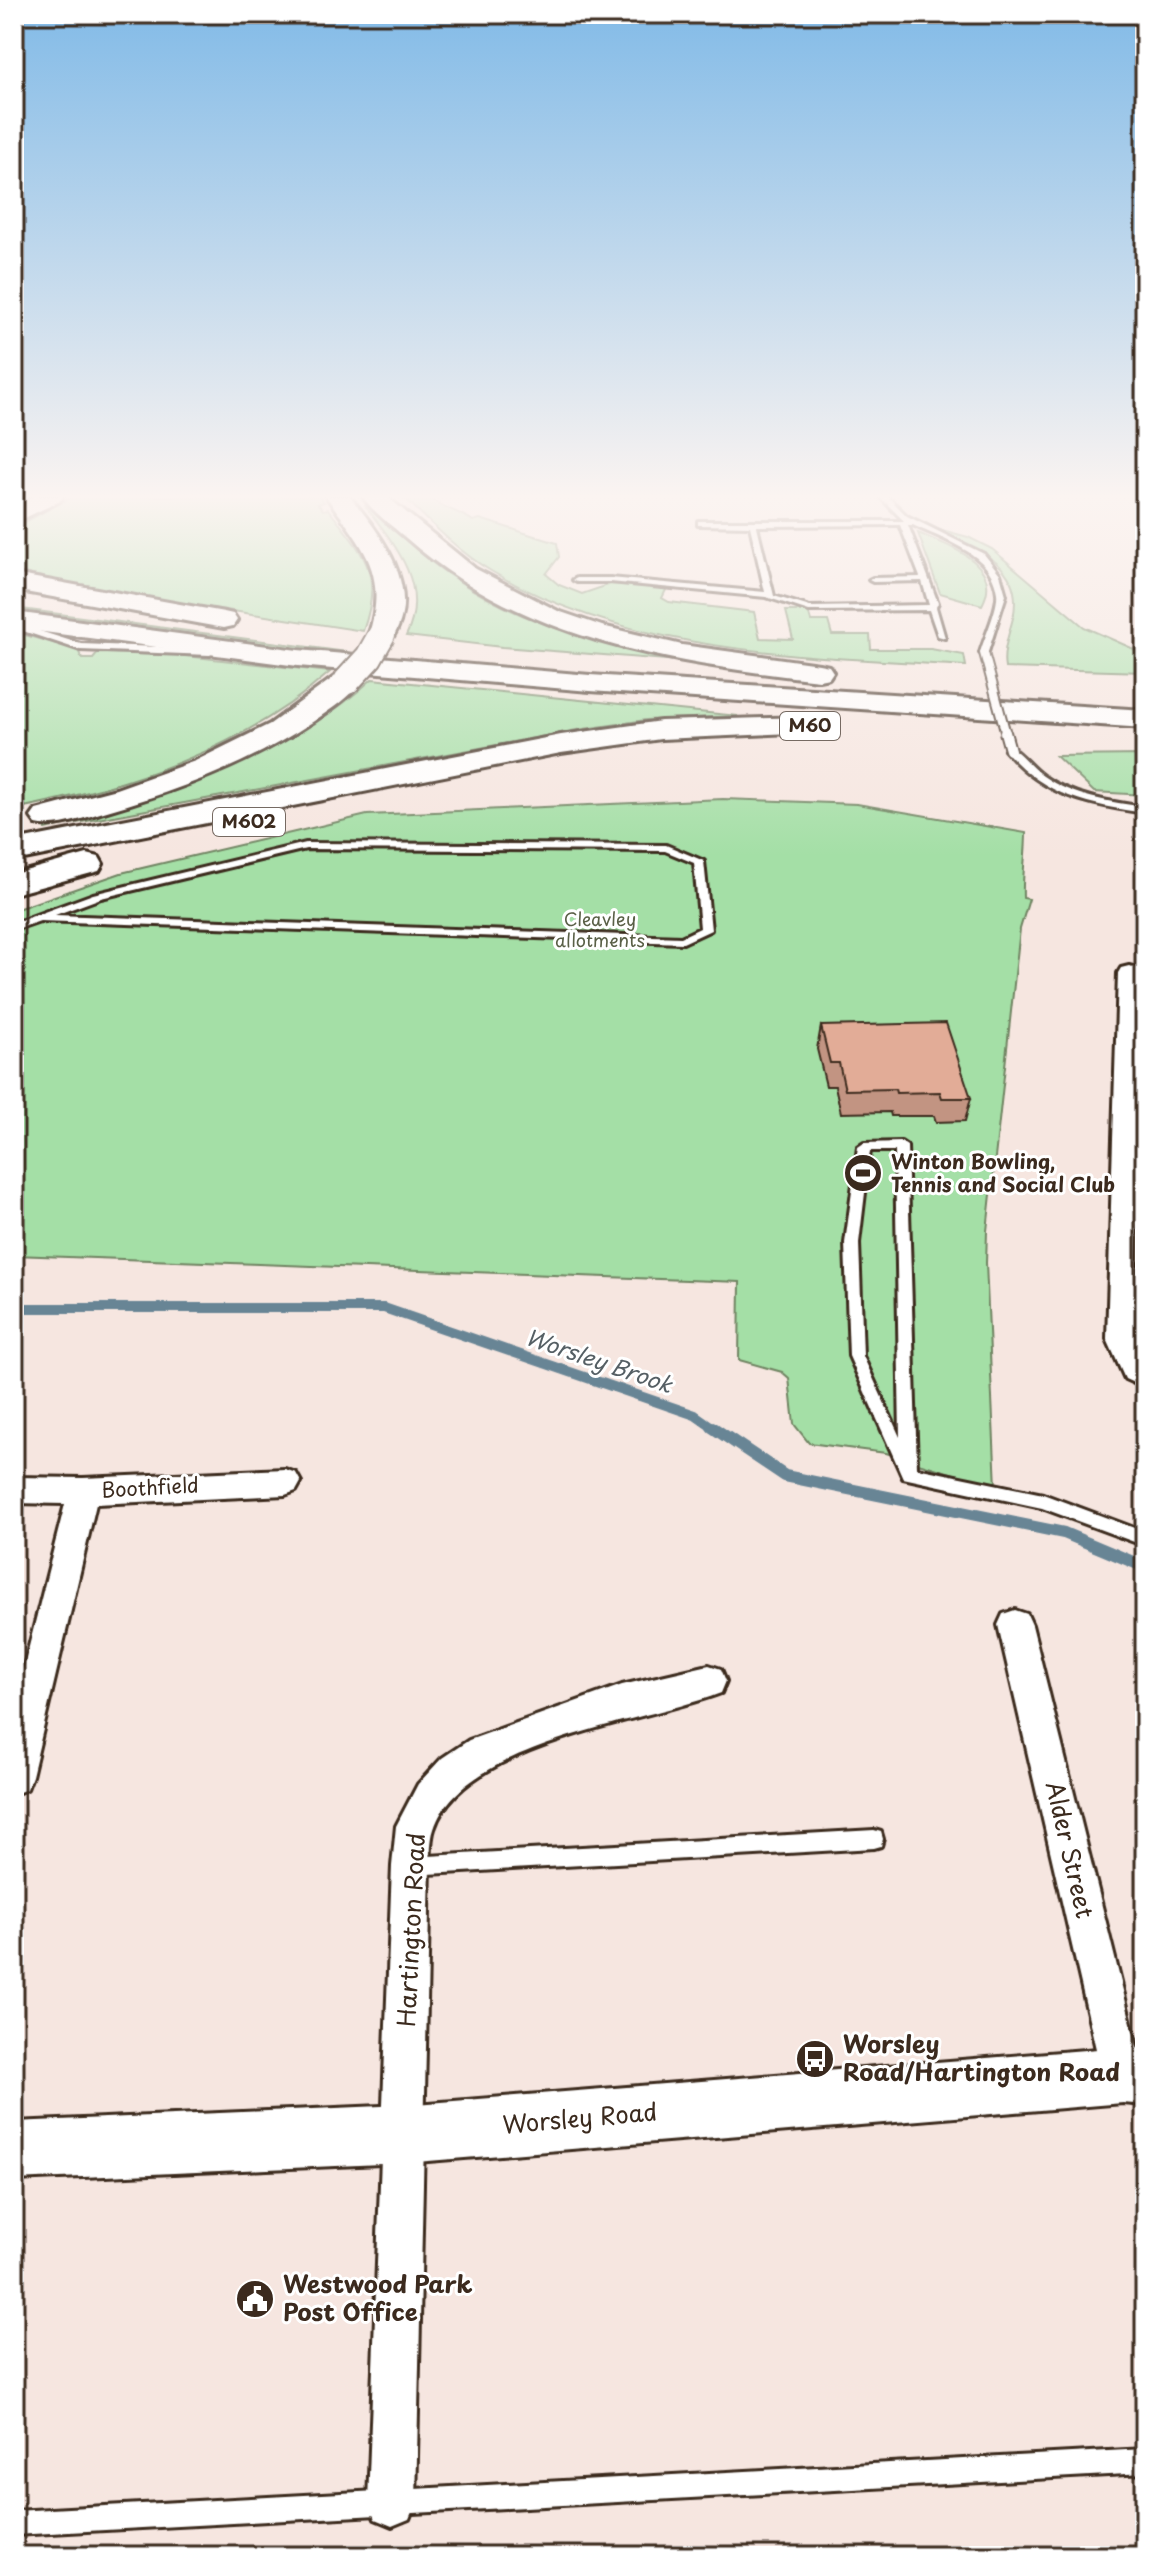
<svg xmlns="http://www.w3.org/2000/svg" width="1159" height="2570" viewBox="0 0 1159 2570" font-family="'Playpen Sans',sans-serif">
<rect width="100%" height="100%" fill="#f6e6e0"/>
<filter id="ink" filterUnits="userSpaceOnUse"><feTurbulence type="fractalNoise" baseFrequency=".0125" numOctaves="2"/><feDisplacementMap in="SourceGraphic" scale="16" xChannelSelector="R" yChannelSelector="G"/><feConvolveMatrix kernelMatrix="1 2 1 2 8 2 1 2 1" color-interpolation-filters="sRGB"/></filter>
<g filter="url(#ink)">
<path fill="#a4dfa6" stroke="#708462" stroke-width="2" d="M73,496H319L324,502L318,504L323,510L328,509C364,555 384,572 363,631L116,593L14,571V528Z
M403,496H428C442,509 457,510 473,521L480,519L557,543L559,557L546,574L559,585L582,594L611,584L667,588L662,598L669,602L754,612L760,638L793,639L786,611H808L811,621H828L832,635H870L871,649H931L964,655L966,666C805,655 634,656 491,571C459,552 430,522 403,496Z
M368,505C396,531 424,559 457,580C531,630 618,648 705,663L502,647L406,636C431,586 394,543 365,506Z
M942,530L968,537L992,549L1084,627L1145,654V672L1005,668C1002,652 1009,634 1013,618C1026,564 975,548 934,531Z
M918,533C948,546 1005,563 982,605L940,593Z
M14,608L347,652L345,655C234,644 124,629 14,612Z
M14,632L78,650L82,659H93L98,653L177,655L330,672C242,750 128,787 14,809Z
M372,679L738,716L646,720L577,730L44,829C159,798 282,762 372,679Z
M1145,755V795L1094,792L1056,756Z
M723,799L857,804L1026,833C1026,855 1022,875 1023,898L1029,899L1020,929L987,1231L986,1263L996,1487L886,1453L809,1443L794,1424L789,1378L782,1372L739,1360L740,1282L14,1255V910L121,873L367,815Z"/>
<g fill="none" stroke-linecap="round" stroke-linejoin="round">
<path stroke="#688595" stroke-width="10" d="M14,1308H384L695,1415L715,1429"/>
<path stroke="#688595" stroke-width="12" d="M712,1427L785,1476L1064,1533L1145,1567"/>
<g stroke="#3b2a1e" stroke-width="6">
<path id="service" d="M879,496H887L907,516L984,554L1000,574L1006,595L987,655L980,653C984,638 999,607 997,593C993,553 943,540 913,525H908L938,603L936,607L945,638L938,636L929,610L809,611L766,597L610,582H577L573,580L577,578H610L765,592L750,526L701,525H698V521H904ZM896,525H900L920,577L873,578L869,580L873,582L922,581L929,605L810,607L774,596L757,526Z
M14,623L81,644L210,649L214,652L210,655L80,650L14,628Z
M1010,747C1022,754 1031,768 1043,776C1073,797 1110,802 1145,807V813C1089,805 1043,796 1005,750Z
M306,843L666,845L704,861L711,930L683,943L40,921L14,930V923L93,894ZM306,849L665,851L694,863L700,928L681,937L55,915L101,898Z
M901,1142L907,1146L917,1468L1043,1494L1145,1532V1546L1042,1508L903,1478L849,1356L845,1243L858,1147L864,1143ZM870,1151H895L900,1437L863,1356L859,1243Z
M874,1830L881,1832L883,1839L881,1846L874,1848L411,1875L404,1873L402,1866L404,1859L411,1857Z
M1145,2449V2473L14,2535V2511Z"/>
</g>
<g stroke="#3b2a1e" stroke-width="6">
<path id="minor" d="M1129,966L1137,968L1140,973L1135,1339L1145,1360V1388L1125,1379L1107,1339L1118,973L1121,968Z
M285,1469L296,1473L301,1482L296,1491L285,1495L96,1504L32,1776L27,1789L14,1794V1706L65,1504L14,1503V1477L83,1478Z
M1015,1610L1027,1614L1032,1625L1144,2075L1138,2090L1123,2096L1108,2090L1102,2075L998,1625L1003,1614Z
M709,1665L721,1669L726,1681L721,1693C646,1722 462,1742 434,1829C430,1840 431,1855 430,1866L416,2502L409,2519L392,2526L375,2519L368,2502L392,1866L396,1826L418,1784L442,1758L469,1740L622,1685Z"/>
</g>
<g stroke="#3b2a1e" stroke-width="6">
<path id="secondary" d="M1123,2047L1145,2049V2105L1123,2103L404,2163L14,2180V2122L404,2105Z"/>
</g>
<g stroke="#3b2a1e" stroke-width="6">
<path id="motorway" d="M35,496H63L60,501L14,523V507Z
M326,496H349C380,532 425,591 391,640H373L369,634C389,569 360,545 326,496Z
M362,496H386L476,569L558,611L602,626L682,645L819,664L829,666L833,672L829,678L819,680C671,664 521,640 406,538C391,525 373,512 362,496Z
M14,574L224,612L233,614L237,620L233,626L224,628L14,590Z
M14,612L298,650L590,675L1145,710V728L590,691L298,666L14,628Z
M347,673L357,675L361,681C350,697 330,710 314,721C251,763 180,790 107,811C86,817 58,829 36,824L31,817L36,810L116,789L195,761L270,724L337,675Z
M804,717L814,720L818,726L814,732L661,739L561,753L14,861V841L561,735L661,721Z
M87,854L99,857L103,864L99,871L14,894V874Z"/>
</g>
<use href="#service" fill="#fff" fill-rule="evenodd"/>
<use href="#minor" fill="#fff" fill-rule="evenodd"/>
<use href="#secondary" fill="#fff" fill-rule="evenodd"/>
<use href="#motorway" fill="#fff" fill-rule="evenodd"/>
<g stroke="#3b2a1e" stroke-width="12" stroke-linecap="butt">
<path id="service-bridge-far1" d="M984,653L1006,734"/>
</g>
<g stroke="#3b2a1e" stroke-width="14" stroke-linecap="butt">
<path id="service-bridge" d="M1005,732L1010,750"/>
</g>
<g stroke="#3b2a1e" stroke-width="30" stroke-linecap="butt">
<path id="motorway-bridge" d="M347,681L369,657L382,634"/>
</g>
<use href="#service-bridge-far1" stroke="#fff" stroke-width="8"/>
<use href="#service-bridge" stroke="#fff" stroke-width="10"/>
<use href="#motorway-bridge" stroke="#fff" stroke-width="26"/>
</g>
<path fill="#c29482" stroke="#3b2a1e" stroke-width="2" d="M821,1026L971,1098L965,1121L936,1122L934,1116H891L890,1112L841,1113L835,1086H826L817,1049Z"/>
<path fill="#e2ac97" stroke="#3b2a1e" stroke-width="2" d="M946,1023L971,1098H942L940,1092L896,1093L895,1089L845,1090L839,1063H830L821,1026Z"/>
</g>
<linearGradient id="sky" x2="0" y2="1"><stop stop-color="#81bae7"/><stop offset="0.58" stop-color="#fbf4f1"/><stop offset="1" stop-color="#fbf4f1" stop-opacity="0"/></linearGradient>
<rect width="1159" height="856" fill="url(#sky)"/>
<defs>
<g id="stadium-disc" transform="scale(2)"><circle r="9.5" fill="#3b2a1e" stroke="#fff"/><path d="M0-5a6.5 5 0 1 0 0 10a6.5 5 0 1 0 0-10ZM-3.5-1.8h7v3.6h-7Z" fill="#fff"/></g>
<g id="bus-disc" transform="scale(2)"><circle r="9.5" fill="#3b2a1e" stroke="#fff"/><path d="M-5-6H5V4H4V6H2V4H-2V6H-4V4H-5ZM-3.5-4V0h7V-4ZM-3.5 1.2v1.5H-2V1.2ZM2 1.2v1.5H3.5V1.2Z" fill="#fff"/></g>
<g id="civic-disc" transform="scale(2)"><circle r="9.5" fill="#3b2a1e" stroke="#fff"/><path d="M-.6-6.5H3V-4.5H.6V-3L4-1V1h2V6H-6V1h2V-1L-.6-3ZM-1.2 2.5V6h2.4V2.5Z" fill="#fff"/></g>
</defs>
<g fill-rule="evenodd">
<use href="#stadium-disc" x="863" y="1173"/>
<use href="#bus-disc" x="815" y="2059"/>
<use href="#civic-disc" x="255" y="2299"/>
</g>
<g text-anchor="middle" stroke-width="6" stroke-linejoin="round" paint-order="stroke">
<g fill="#fff" stroke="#766a62" stroke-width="2">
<rect x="780" y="712" width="60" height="28" rx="6"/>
<rect x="213" y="808" width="72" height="28" rx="6"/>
</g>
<g font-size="18" font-weight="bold" fill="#3b2a1e">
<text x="810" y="732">M60</text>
<text x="249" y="828">M602</text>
</g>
<g font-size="18" fill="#5a6047" stroke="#fff">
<text x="600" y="926">Cleavley<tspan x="600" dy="21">allotments</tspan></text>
</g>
<g font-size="20" font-weight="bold" fill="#3b2a1e" stroke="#fff" text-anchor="start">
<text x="891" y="1169">Winton Bowling,<tspan x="891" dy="23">Tennis and Social Club</tspan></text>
</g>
<g font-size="20" fill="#3b2a1e" stroke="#fff">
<text transform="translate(150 1488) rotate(-3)" y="7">Boothfield</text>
</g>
<g font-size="22" font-style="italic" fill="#555f64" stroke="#fff">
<text transform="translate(599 1361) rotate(19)" y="8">Worsley Brook</text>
</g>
<g font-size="24" fill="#3b2a1e" stroke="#fff">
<text transform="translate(1069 1850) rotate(77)" y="8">Alder Street</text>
<text transform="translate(412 1930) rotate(-87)" y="8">Hartington Road</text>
<text transform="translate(580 2119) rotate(-5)" y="8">Worsley Road</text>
</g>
<g font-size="24" font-weight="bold" fill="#3b2a1e" stroke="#fff" text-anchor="start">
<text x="843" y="2053">Worsley<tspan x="843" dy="28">Road/Hartington Road</tspan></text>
<text x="283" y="2293">Westwood Park<tspan x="283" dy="28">Post Office</tspan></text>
</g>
</g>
<rect width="1159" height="2570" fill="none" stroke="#fff" stroke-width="48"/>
<rect x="24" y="24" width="1111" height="2522" fill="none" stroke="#3b2a1e" stroke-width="3" filter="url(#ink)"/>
</svg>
